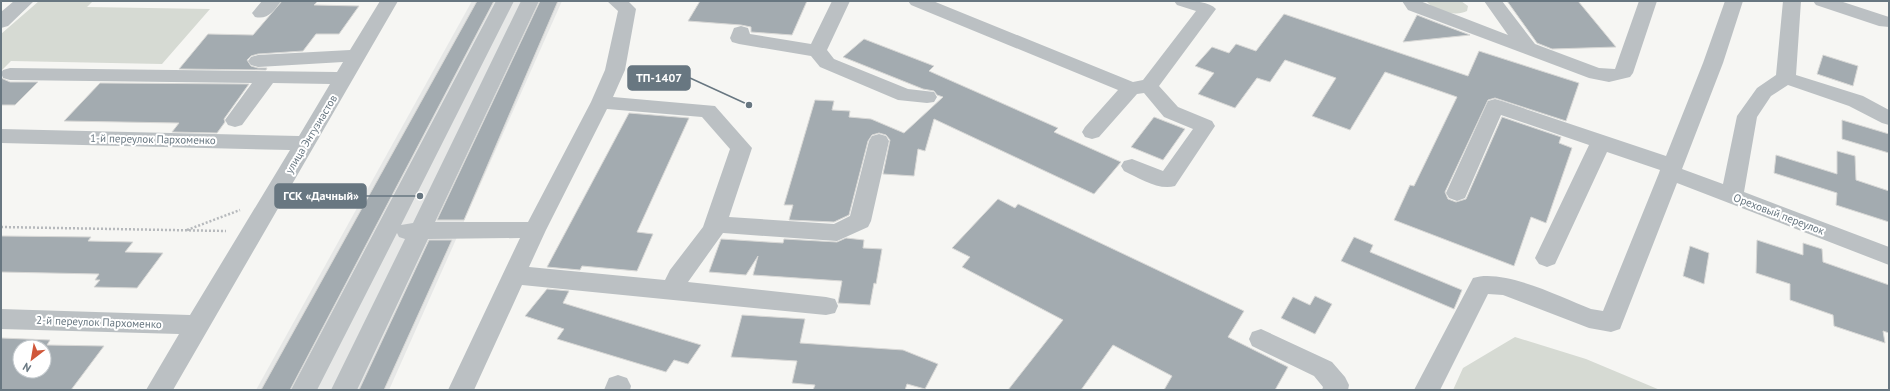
<svg xmlns="http://www.w3.org/2000/svg" width="1890" height="391" viewBox="0 0 1890 391" font-family="'PT Sans',sans-serif">
<rect width="100%" height="100%" fill="#f6f6f3"/>
<path fill="#e7e8e7" d="M472,1H562L389,390H256Z"/>
<path fill="#d6dad3" d="M39,1H93L87,7L210,9L162,64L11,61L1,71V34Z
M1426,1H1461L1468,6L1467,11C1456,17 1434,11 1426,1Z
M1515,337L1586,359L1660,390H1453L1463,368Z"/>
<path fill="#a3abb0" stroke="#d8d8d6" fill-rule="evenodd" d="M282,1H318L314,5L359,6L339,34H316L303,51L258,54L251,56L247,60L251,66L258,68H267L266,70L179,69L208,34L253,35Z
M477,1H494L290,390H261Z
M540,1H558L464,220H437Z
M700,1H807L792,35L751,32V27L741,25L688,21Z
M1507,1H1578L1616,47L1552,49L1537,43Z
M1284,14L1468,76L1479,51L1579,83L1566,121L1495,98L1488,100L1445,192L1448,199L1456,202L1466,199L1502,117L1561,137L1559,143L1572,148L1546,223L1531,217L1514,266L1394,220L1410,185L1414,186L1457,97L1385,72L1350,130L1312,116L1336,78L1285,60L1270,82L1257,78L1235,108L1198,94L1214,73L1195,66L1212,47L1229,53L1236,44L1256,51Z
M1417,15L1435,22L1470,35L1403,42Z
M864,39L934,66L929,71L1058,128L1054,132L1121,162L1094,194L934,119L925,151L918,149L914,176L883,174L890,140L886,135L879,133L872,135L868,141L849,215L834,222L789,220L793,205H784L815,100L834,101L832,110L850,111L849,117L871,119L904,133L943,97L937,95L934,91L923,89L843,57Z
M1823,55L1858,66L1853,86L1817,74Z
M1,78L10,82H38L15,105H1Z
M100,83L249,84L224,119L225,122L217,133L172,132L179,123L64,121Z
M629,113L689,118L637,232L653,234L637,271L582,266L580,270L547,267Z
M1154,117L1185,129L1163,160L1131,147Z
M1842,120L1889,134V153L1842,139Z
M1837,151L1855,156L1856,180L1889,191V222L1836,205L1837,193L1774,173L1776,155L1837,174Z
M998,199L1015,208L1018,204L1244,311L1228,337L1288,367L1275,390H1164L1172,376L1113,345L1081,390H1008L1063,320L962,267L970,257L952,248Z
M1,236L91,237L88,241L133,242L125,252L163,253L137,288L94,287L100,280H95L99,274L1,272Z
M1354,237L1373,245L1370,252L1462,290L1454,309L1341,261Z
M846,238L864,240L863,248L882,249L876,284L874,283L870,305L838,303L842,281L753,275L758,256L746,275L709,272L721,239L783,243L784,239L837,242Z
M429,240H452L384,390H359Z
M1757,240L1803,255V243L1822,249L1823,262L1889,285V333L1883,331L1885,343L1834,326L1833,315L1790,300V284L1756,273Z
M1690,246L1709,253L1704,284L1683,276Z
M547,289L569,291L563,303L701,345L688,364L674,360L666,372L557,339L564,329L525,316Z
M1315,296L1332,304L1315,334L1281,318L1293,297L1310,305Z
M742,315L805,319L800,343L903,350L938,364L925,389L907,384L905,390H813L815,385L792,383L797,361L731,357Z
M1,338L50,340L47,345L104,346L71,390H1ZM20,347H44V371H20Z"/>
<g fill="none" stroke-linecap="round" stroke-linejoin="round">
<path stroke="#b6b9bc" stroke-width="2.5" stroke-dasharray="2 2" stroke-linecap="butt" d="M1,227L226,231
M187,230L240,210"/>
<path fill="#bbc0c3" fill-rule="evenodd" d="M14,1H34L8,26L1,28V12Z
M262,1H281C274,11 268,20 255,17L252,13Z
M380,1H398L173,390H146L179,334L1,329V309L190,315L290,150L1,143V129L299,136L330,84L273,83L242,125L235,127L228,125L225,120L252,83L10,80L3,78L1,73L3,70L10,68L337,72L343,62L258,67L251,65L248,61L251,57L258,55L350,50Z
M496,1H514L401,225L413,223L521,1H539L435,222H528L591,102L605,70L618,11L607,1H628L636,9L625,70L613,97L715,106L752,148L729,217L834,224L850,216L869,141L872,136L879,134L886,136L889,141L871,221L868,227L837,241L723,233L688,282L826,297L835,299L838,306L835,313L826,315L522,285L474,390H448L520,238L428,239L357,390H331L405,239L399,237L397,233L317,390H291ZM607,109L702,117L730,149L703,227L670,270L665,280L529,267L546,230Z
M832,1H850L827,50L834,59L908,89L934,92L937,97L934,102L927,103L898,100L820,67L811,56L739,44L732,42L730,38L734,28L741,26L748,28L750,34L811,44Z
M908,1H933L1133,82L1143,80L1196,11L1177,5L1174,1C1187,1 1208,0 1216,9L1159,86L1178,107L1212,121L1215,126L1175,186C1159,191 1139,178 1124,171L1121,166L1124,161L1132,159L1163,171L1193,129L1164,117L1144,93L1137,94L1099,137L1092,139L1085,137L1082,132L1085,127L1118,90L911,5Z
M1402,1H1420L1508,35L1484,1H1502L1535,44L1599,68L1615,69L1639,1H1657L1633,73L1630,77L1609,82L1589,78L1408,10Z
M1725,1H1743L1723,63L1682,169L1723,184L1737,116L1757,88L1776,75L1783,1H1801L1796,75L1863,96L1889,110V125L1882,123L1849,106L1788,85L1771,96L1757,117L1744,192L1889,247V265L1677,183L1620,329L1611,332L1589,328L1503,295L1488,294L1440,390H1414L1473,278C1503,268 1561,297 1591,309L1603,311L1659,173L1660,170L1607,152L1555,264L1547,267L1539,264L1535,258L1589,145L1501,115L1465,198L1457,201L1449,198L1446,193L1488,101L1495,99L1502,101L1666,156L1703,63Z
M1813,1H1840L1889,17V27L1879,26L1816,5Z
M1261,329L1332,362L1345,377L1349,385L1348,390H1322L1323,387L1314,376L1252,346L1249,339L1252,332Z
M618,375L627,378L631,386L630,390H604L609,378Z"/>
</g>
<g text-anchor="middle" stroke-width="4" stroke-linejoin="round" paint-order="stroke">
<g font-size="11" fill="#687781" stroke="#fff">
<text transform="translate(311 134) rotate(-59)" y="4">улица Энтузиастов</text>
<text transform="translate(153 139) rotate(1)" y="4">1-й переулок Пархоменко</text>
<text transform="translate(1779 214) rotate(21)" y="4">Ореховый переулок</text>
<text transform="translate(99 322) rotate(2)" y="4">2-й переулок Пархоменко</text>
</g>
</g>
<path fill="none" stroke="#687781" stroke-width="1.5" d="M749 105L690 78M420 196L366 196"/>
<g fill="#687781" stroke="#fff" stroke-width="1.5">
<circle cx="749" cy="105" r="4"/>
<circle cx="420" cy="196" r="4"/>
</g>
<g fill="#687781" stroke="#687781" stroke-width="1.5">
<rect x="628" y="66" width="62" height="24" rx="4"/>
<rect x="275" y="184" width="91" height="24" rx="4"/>
</g>
<g font-size="12" text-anchor="middle" font-weight="bold" fill="#fff">
<text x="659" y="82">ТП-1407</text>
<text x="321" y="200">ГСК «Дачный»</text>
</g>
<rect width="1890" height="391" fill="none" stroke="#687781" stroke-width="4"/>
<g transform="translate(32 359) rotate(211)"><circle r="19" fill="#ffffff" stroke="#c3c9cd"/>
<path d="M0-3L7 15L0 10L-7 15Z" fill="#d0573a"/>
<text y="-6" font-size="11" font-weight="bold" text-anchor="middle" fill="#687781">N</text>
</g>
</svg>
